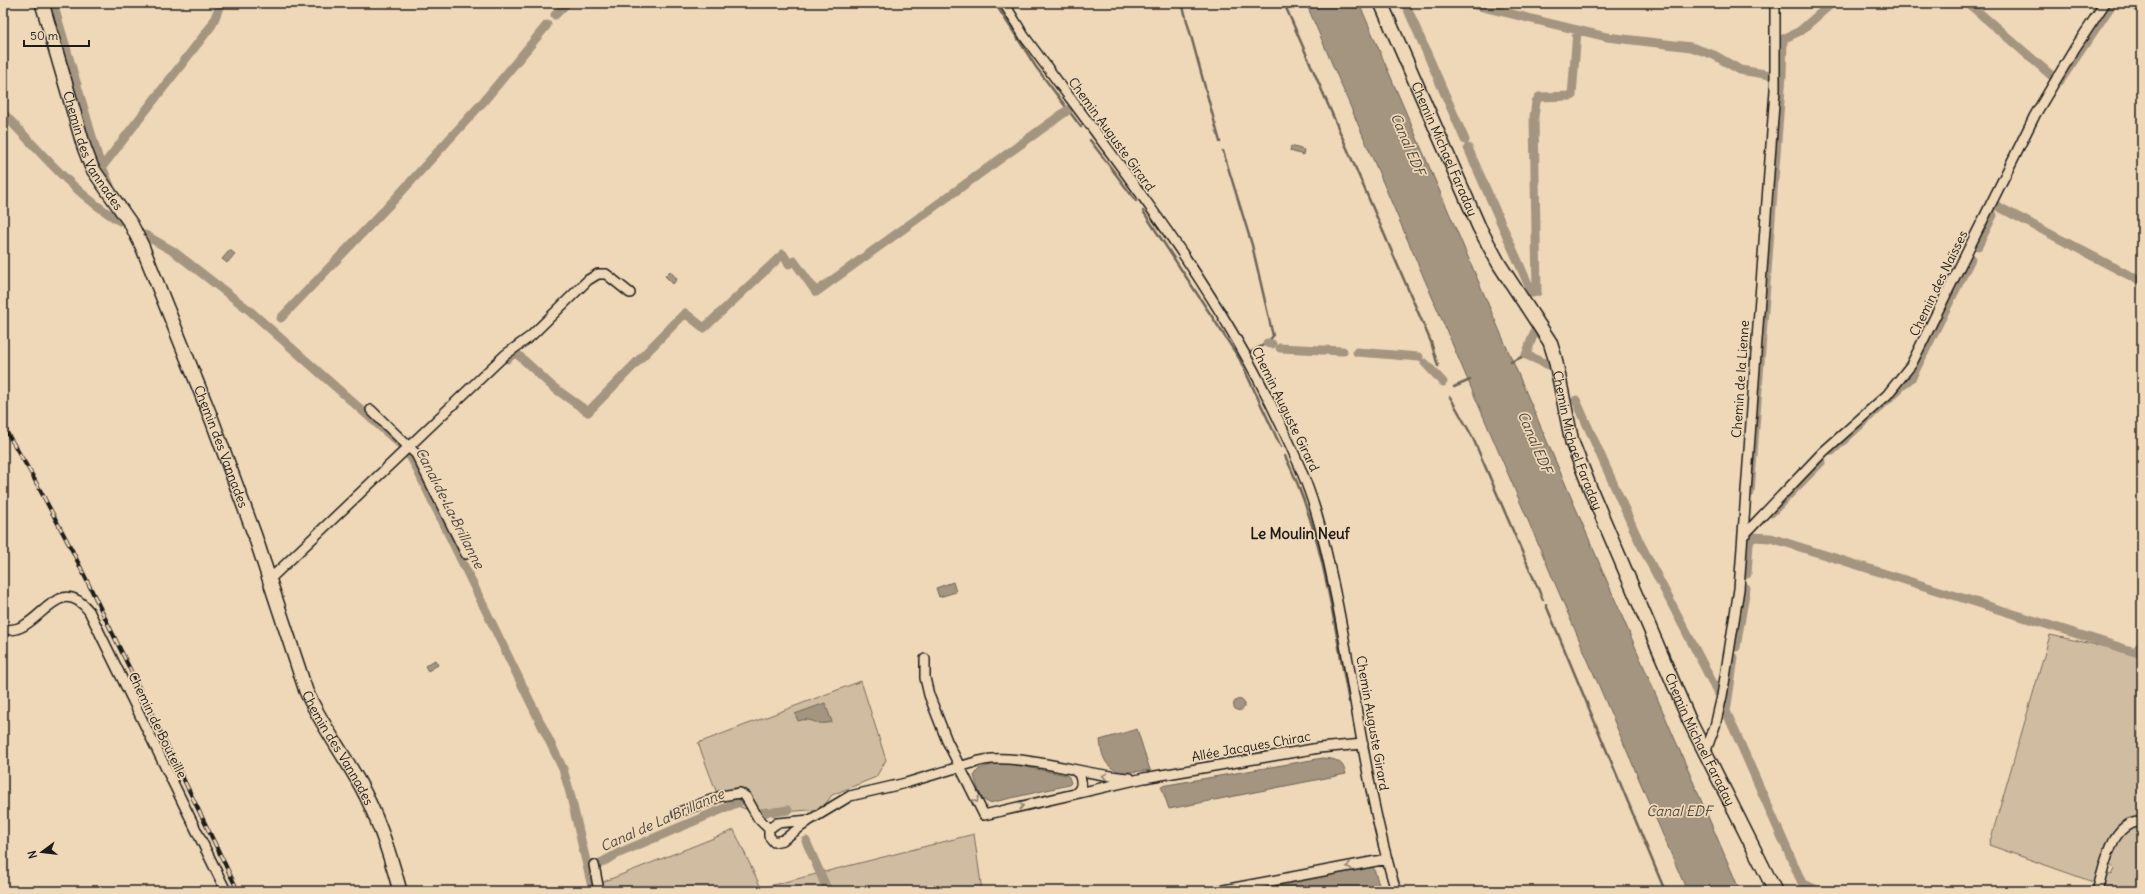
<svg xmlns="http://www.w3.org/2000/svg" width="2145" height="894" viewBox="0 0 2145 894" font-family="Delius,sans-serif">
<rect width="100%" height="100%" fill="#efd8b8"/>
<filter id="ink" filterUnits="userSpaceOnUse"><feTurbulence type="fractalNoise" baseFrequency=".025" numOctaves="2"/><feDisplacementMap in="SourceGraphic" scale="8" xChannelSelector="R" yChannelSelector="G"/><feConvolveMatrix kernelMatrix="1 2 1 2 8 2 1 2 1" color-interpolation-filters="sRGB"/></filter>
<g filter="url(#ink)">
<path fill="#d0bca1" stroke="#766c5e" d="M2050,635L2135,653L2142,639V820C2110,812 2102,860 2096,883L1989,845Z
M861,681L886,760L876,777L832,795L822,809L759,814L719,799L698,743Z
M2142,825V891H2100L2106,873L2111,875L2114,869L2109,863C2117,842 2118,829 2142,825Z
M734,830L761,888L974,834L982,891H605L603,882Z"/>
<path fill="#a49581" stroke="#6e6559" d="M1306,3H1359L1740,891H1687Z
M1291,146L1304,150L1303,155L1290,151Z
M230,250L235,254L227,263L222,259Z
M670,271L677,279L673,284L665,276Z
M953,582L956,592L939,597L936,588Z
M435,660L438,665L428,671L425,666Z
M1233.5 705a5.5 5.5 0 1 1 11 0a5.5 5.5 0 1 1-11 0Z
M825,703L832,722C816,727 811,716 798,721L795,714Z
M1137,729L1150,770C1120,774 1103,775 1100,740Z
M1323,758C1336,759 1343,761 1346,774L1169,809L1161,786Z
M994,764H1011L1066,775L1069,777L1071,783L1069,785L989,803L981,798L974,776L979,769Z
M1373,866L1381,891H1244Z"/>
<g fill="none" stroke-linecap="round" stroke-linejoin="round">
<path stroke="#6e6559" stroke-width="2.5" d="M995,3L1036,67L1081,127
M1182,3L1220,142
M1284,3L1431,342L1438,366
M1090,140L1136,201
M1223,151L1252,245L1273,336L1267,343L1251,352
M1143,211L1239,358L1281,447
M1511,362L1526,355
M1454,387L1470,380
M1450,397L1472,436L1543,600
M1285,456C1323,532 1333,619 1349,702
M1546,605L1665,891
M1365,783L1368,795"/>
<path stroke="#a49581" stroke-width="9" d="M53,3L98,157L110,186
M1405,3L1465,140
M1466,3L1607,37L1691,47L1714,55L1740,70L1771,75
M1968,3L2052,76
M2131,3L2142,10
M555,15L567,3
M2060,81L2113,3
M3,113C40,151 74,194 120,221
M1468,148L1532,293L1537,292L1534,117L1536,102L1539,97L1572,96L1577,31
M102,167L212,25L221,3
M1997,206L2142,282
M145,235L173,251L249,310L401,445L412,459L563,769L570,793L593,891
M1978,246L1993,215
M794,261L816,292L1068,110
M281,318L394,200L483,102L547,25
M1535,330L1526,355L1551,366
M1267,343L1272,344
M1280,348L1343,351
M1357,352L1419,357
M507,359L515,352L553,387L588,412L685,313L704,328L783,254L789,264
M1425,363L1443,382
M1576,400L1639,541L1718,693
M1832,451L1912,377L1971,259
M1750,493L1782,75L1783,39L1800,31L1832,3
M1771,513L1822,461
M1747,574L1749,544L1752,537L1771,538L2135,652L2142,644
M1736,647L1746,588
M1734,658L1726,711L1802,883L1819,891
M774,812L788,810
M761,813L767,812
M806,841L828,891
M597,865L619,853L739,802
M2105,891H2112"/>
<g stroke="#1c1c1c" stroke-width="12">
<path id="street" d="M1004,3L1024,36C1115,160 1214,281 1279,421C1293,450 1306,478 1315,509C1324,538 1330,568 1336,597C1356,695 1367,796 1396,891
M371,410L416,454L466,554
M1743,536L1823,452L1887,395L1911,365L2035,115L2075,48L2105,3
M270,579L505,355L531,336L588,280L598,274H606L630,293
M3,629C38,638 55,569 89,611L226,891
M925,659V678L929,695L947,741L984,815L1144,778L1319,748L1363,744
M1705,753L1715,726L1722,696L1739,589L1775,90V3
M974,763C1006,748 1090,777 1130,778
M1074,794C1082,790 1083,783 1079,774L1075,771
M677,813L721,796L740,793L746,797L758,818L769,829
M810,820L777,823L769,829V836L774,842L783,840L810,820L850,796L906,783L979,761
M594,865L599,891
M1218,891L1387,859
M2097,891C2105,868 2110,820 2142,822"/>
</g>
<g stroke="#1c1c1c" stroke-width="16">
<g id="secondary">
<path id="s1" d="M42,3L84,147L92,168L131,224L142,246L212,420L255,536L306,691C321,724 343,753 361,786C379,819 390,854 400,891"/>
<path id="s2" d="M1381,3L1479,227L1499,264L1550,342L1555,358L1572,442L1592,493L1690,722L1775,891"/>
</g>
</g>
<use href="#street" stroke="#efd8b8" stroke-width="9"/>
<use href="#secondary" stroke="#efd8b8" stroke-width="13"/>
<g stroke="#1c1c1c" stroke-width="4">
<path id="rail" d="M3,426L31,473L72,550L238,891"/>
</g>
<use href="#rail" stroke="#efd8b8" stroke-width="2.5" stroke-dasharray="8" stroke-linecap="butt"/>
</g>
<defs><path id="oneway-chevron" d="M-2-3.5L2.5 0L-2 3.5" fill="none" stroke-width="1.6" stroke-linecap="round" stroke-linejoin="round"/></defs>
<g stroke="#908372">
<use href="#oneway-chevron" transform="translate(1105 776) rotate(-171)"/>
<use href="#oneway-chevron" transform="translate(976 800) rotate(64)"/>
<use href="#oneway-chevron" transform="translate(1021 806) rotate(-13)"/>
<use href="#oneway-chevron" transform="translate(1349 866) rotate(169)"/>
</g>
</g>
<g text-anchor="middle" stroke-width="3.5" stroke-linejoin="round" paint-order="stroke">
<g font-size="13" fill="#1c1c1c" stroke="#efd8b8">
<text transform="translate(1112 134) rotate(54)" y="5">Chemin Auguste Girard</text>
<text dy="5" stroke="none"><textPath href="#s2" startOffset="159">Chemin Michael Faraday</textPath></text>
<text dy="5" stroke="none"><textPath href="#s1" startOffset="157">Chemin des Vannades</textPath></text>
<text transform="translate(1938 283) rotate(-64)" y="5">Chemin des Naïsses</text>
<text transform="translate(1740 379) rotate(-86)" y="5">Chemin de la Lienne</text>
<text transform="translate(1286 409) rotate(64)" y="5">Chemin Auguste Girard</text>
<text dy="5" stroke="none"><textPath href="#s2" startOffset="482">Chemin Michael Faraday</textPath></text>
<text dy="5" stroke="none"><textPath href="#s1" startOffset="481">Chemin des Vannades</textPath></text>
<text transform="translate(1373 723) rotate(80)" y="5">Chemin Auguste Girard</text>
<text transform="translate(158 725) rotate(64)" y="5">Chemin de Bouteille</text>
<text dy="5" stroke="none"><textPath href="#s2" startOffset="806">Chemin Michael Faraday</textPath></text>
<text transform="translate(1251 746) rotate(-10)" y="5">Allée Jacques Chirac</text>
<text dy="5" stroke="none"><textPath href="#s1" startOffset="805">Chemin des Vannades</textPath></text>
</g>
<g font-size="14" font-style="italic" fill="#4c463f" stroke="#efd8b8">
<text transform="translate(1408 144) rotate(67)" y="5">Canal EDF</text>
<text transform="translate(1535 442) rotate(67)" y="5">Canal EDF</text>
<text transform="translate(450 508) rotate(63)" y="5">Canal de La Brillanne</text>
<text x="1679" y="816">Canal EDF</text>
<text transform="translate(662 820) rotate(-24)" y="5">Canal de La Brillanne</text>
</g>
<g font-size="15" font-weight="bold" fill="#1c1c1c" stroke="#efd8b8">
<text x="1300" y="539">Le Moulin Neuf</text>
</g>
</g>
<rect width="2145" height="894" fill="none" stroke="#efd8b8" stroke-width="16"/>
<rect x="8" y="8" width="2129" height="878" fill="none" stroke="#1c1c1c" stroke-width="1.5" filter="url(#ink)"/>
<g transform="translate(42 852) rotate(255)" stroke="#efd8b8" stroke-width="3" paint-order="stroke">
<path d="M0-3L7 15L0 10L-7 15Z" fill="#1c1c1c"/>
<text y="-6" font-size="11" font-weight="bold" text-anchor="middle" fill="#1c1c1c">N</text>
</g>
<path d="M24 40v6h65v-6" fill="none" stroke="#1c1c1c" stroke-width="2"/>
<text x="30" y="40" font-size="12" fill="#1c1c1c" stroke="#efd8b8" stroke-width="3" paint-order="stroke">50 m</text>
</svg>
